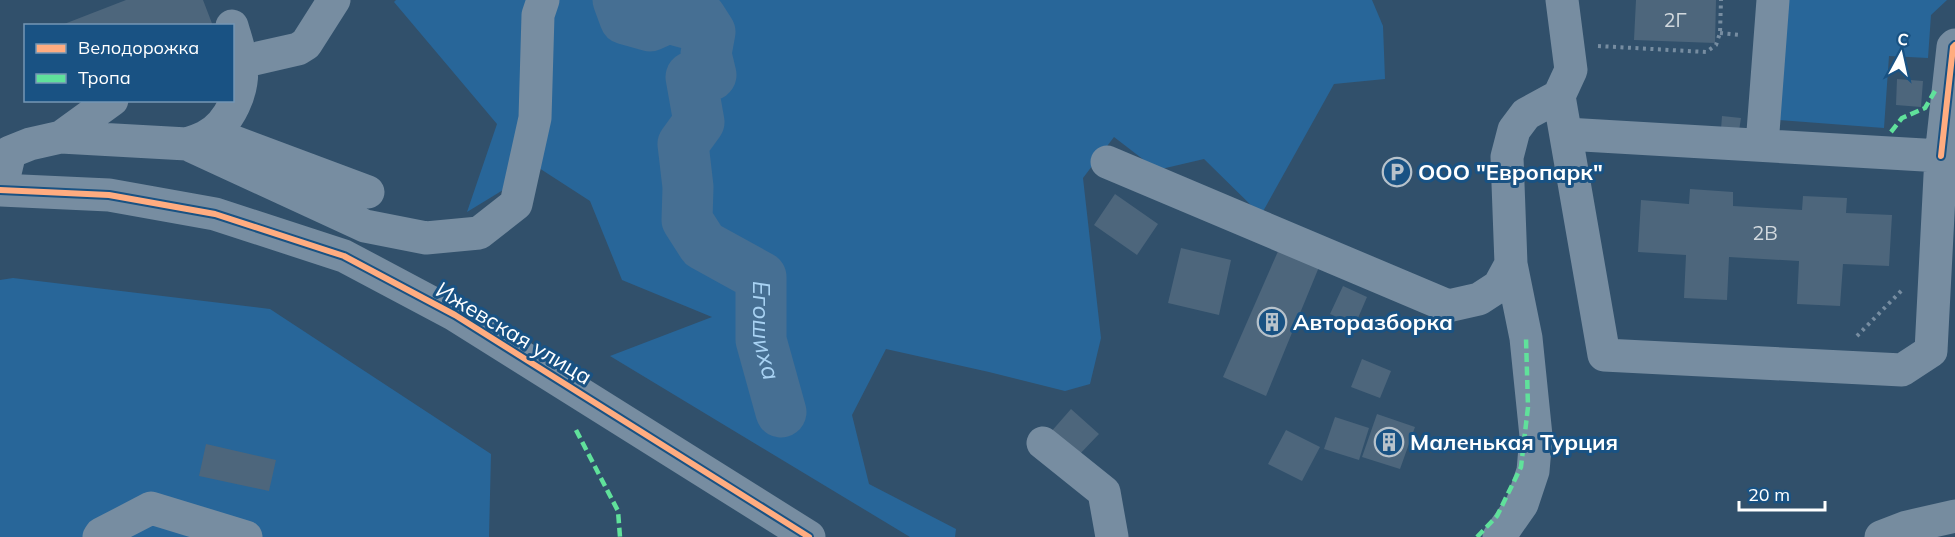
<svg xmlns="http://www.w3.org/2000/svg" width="1955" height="537" viewBox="0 0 1955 537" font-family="Mulish,sans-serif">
<rect width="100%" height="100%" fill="#31506b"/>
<path fill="#286699" d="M396,0H1372L1383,26L1385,79L1334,84L1261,215L1204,159L1157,170L1114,137L1083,178L1101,338L1090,384L1065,391L989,372L886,349L852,415L869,484L956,529L955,537H910L610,356L712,317L622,280L590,201L539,168L467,212L497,124L394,2Z
M1788,0H1947L1931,15L1928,58L1889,56L1884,128L1779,120Z
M13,278L270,309L491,454L489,537H0V280Z"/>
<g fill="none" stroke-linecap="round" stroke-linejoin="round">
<path stroke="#466f93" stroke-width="51" id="s1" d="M618,0L625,19L650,26L668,18L686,23L701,18L710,32L706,54L711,75L691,77L699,122L683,144L688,187L687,220L703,245L761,277V340L781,412"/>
</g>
<path fill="#4d667c" d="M126,0H203L213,26H59Z
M1636,0H1716L1715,43L1634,40Z
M1897,79L1923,81L1921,107L1896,105Z
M1722,116L1741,118L1739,131L1721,129Z
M1690,189L1733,192V206L1802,210L1803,196L1847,198L1846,213L1892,215L1889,266L1843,264L1840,306L1797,304L1799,261L1729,257L1727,300L1684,298L1686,255L1638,252L1641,200L1689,204Z
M1115,194L1158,224L1137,255L1094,225Z
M1181,248L1231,260L1219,315L1168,303Z
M1279,249L1319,267L1266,396L1223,377Z
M1343,286L1367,297L1355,325L1330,314Z
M1362,359L1391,371L1380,398L1351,387Z
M1071,409L1099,434L1077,457L1050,433Z
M1377,414L1415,427L1400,469L1362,457Z
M1335,417L1369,428L1359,460L1324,449Z
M1286,430L1320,447L1302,481L1268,464Z
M206,444L276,460L269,491L199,476Z"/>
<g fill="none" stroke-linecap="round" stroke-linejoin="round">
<path stroke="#778da1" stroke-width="4" stroke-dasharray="3 4.5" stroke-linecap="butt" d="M1720,33L1740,35
M1598,46L1706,52L1716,45L1720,33L1721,0
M1857,336L1904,288"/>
<path stroke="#778da1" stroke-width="33" d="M1562,0L1571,70L1559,96L1604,355L1902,370L1931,351L1941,156L1953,47L1955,45
M241,62L298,49L306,44L334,0
M1566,134L1941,156
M61,137L112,100
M221,137L368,192
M187,144L365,226L426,238L479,233L516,204L535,118L538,15L543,0
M1762,145L1773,0
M1107,162L1448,306L1479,299L1499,286L1511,264L1507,157L1514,130L1526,114L1559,96
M0,190L109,195L215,214L344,256L455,315L809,537
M1,190L10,152L30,144L61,137L187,144C193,142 199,140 205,137C230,124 245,90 241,62C240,50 235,37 232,26
M1043,443L1104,492L1112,537
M99,537L101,534L151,508L246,537
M1499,537L1522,504L1533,471L1536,436L1526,338L1511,264"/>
<path stroke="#768c9f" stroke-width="33" d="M1881,537L1907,527L1955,516"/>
<path stroke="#60e19b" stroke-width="4.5" stroke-dasharray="9 4.5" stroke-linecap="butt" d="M1891,132L1902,118L1925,108L1935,91
M576,430L618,511L620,537
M1477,537L1497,516L1521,467L1528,407L1526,338"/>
<g stroke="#195283" stroke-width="10">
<path id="cycleway" d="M1941,156L1953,47L1955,45
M0,190L109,195L215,214L344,256L455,315L809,537"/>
</g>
<use href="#cycleway" stroke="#ffac80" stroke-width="6"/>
</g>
<defs>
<g id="parking-ring" transform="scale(1.5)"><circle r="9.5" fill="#195283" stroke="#b7c2cb" stroke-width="1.5"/><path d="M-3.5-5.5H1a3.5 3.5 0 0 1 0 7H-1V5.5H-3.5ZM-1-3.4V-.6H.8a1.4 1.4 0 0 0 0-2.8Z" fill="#b7c2cb"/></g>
<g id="building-ring" transform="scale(1.5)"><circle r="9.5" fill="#195283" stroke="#b7c2cb" stroke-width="1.5"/><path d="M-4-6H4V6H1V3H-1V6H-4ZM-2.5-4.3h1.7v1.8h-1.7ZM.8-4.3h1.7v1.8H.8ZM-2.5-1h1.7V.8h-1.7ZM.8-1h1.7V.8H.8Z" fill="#b7c2cb"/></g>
</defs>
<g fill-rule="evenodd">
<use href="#parking-ring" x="1397" y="172"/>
<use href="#building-ring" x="1272" y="322"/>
<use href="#building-ring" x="1389" y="442"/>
</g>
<g text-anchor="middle" stroke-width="6" stroke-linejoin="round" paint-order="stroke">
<g font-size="20" fill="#d2d9de">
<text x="1675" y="27">2Г</text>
<text x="1765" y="240">2В</text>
</g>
<g font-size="22" font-weight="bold" fill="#fff" stroke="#195283" text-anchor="start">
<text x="1418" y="180">ООО "Европарк"</text>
<text x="1293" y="330">Авторазборка</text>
<text x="1410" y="450">Маленькая Турция</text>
</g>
<g font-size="22" fill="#fff" stroke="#195283">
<text transform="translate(514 333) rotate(31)" y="8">Ижевская улица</text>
</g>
<g font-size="24" font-style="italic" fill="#a8d2f3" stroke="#195283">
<text dy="8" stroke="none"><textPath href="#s1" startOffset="480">Егошиха</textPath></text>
</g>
</g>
<rect x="24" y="24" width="210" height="78" fill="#195283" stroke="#7597b5" stroke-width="1.5"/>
<rect x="36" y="44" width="30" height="9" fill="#ffac80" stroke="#7597b5" stroke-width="1.5"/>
<text x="78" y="54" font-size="18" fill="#ffffff">Велодорожка</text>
<rect x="36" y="74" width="30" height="9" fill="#60e19b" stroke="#7597b5" stroke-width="1.5"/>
<text x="78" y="84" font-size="18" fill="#ffffff">Тропа</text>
<g transform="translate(1901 54) rotate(8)" stroke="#195283" stroke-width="4.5" paint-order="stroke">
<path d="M0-4.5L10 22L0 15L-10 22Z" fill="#ffffff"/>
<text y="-9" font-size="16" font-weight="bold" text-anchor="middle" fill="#ffffff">С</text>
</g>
<path d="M1739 501v9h86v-9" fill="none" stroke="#ffffff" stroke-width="3"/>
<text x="1748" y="501" font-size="18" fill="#ffffff" stroke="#195283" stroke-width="4.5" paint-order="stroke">20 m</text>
</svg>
